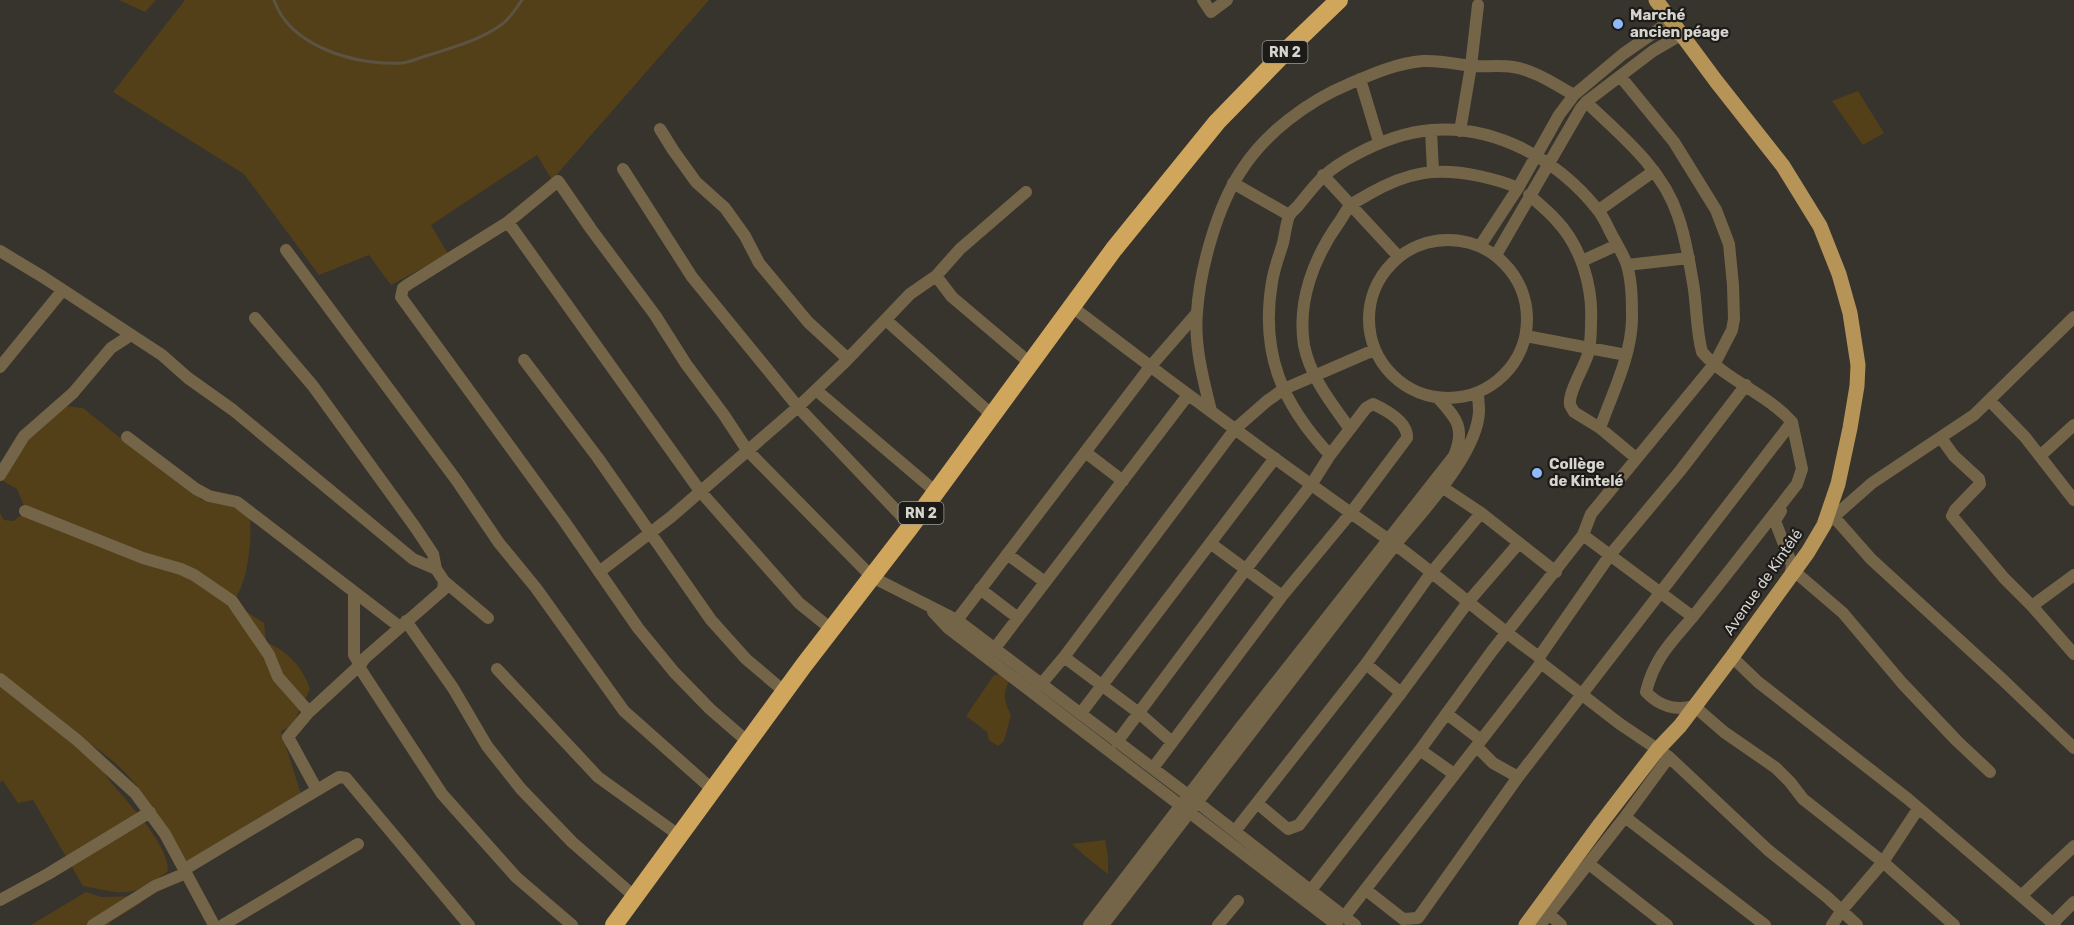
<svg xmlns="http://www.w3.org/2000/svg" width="2074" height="925" viewBox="0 0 2074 925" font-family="Rubik,sans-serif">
<rect width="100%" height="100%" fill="#37332d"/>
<path fill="#544018" d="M119,0H156L145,12Z
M185,0H709L552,180L537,155L431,225L448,254L391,285L369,255L319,275L244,174L113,92Z
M1858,91L1884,133L1863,145L1832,101Z
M64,406L83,408L119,437L189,485L201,500C224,502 232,502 250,518C252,539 248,580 236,597L219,585L184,567L25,508L17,489L1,480L24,439Z
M26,512L187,573L264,623L266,642C287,651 303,667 310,689L292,726L281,731L301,794L186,867C160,816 139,776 89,743C95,754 100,767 107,777C125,801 168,841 168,871C130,899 126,894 83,886L33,800L18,803L3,781L0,782V513L4,520L13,521Z
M1008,674L1010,680C1002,692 1004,702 1011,715L1004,741L998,746L989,740L987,732L966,716L994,675Z
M1105,840L1108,856V874L1085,856L1072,844Z
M86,892L101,897L141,896V903L109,923L110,925H31Z"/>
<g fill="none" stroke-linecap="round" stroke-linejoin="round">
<path stroke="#5d5342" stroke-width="3" d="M274,0C290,47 357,66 402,63C411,62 421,57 429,55C454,47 480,40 501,25C510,19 516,8 522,0"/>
<path stroke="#756548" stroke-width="12" d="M1203,0L1211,12L1227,0
M1360,79L1379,142
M660,129L673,150L696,182L725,208L745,236L759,263L808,322L848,359
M1431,130L1433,171
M1460,131L1471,66L1478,5
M623,169L692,277L798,407L911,526
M1323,175L1398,256
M1233,183L1289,215
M1529,195C1538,203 1548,211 1556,220C1581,246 1593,287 1591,322C1591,333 1591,344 1588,354C1584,368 1568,392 1570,405L1574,412L1600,428L1636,458
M1599,210L1654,171
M508,222L700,491L799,603L831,629
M1369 319a79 79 0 1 1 158 0a79 79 0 1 1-158 0Z
M1480,246L1518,188L1559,115L1574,95L1623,54L1672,20
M286,250L457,481L499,543L536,588L624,711L713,790
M0,251L43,277L162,355L188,378L233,410L413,559L436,569
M1496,255L1581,108L1586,102L1653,51L1682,34
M1582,261L1617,245
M1627,265L1689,258
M936,276L952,297L1030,363
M1071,306C1175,386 1281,464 1389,540C1440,577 1488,620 1539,657L1541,663L1620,724L1669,757L1768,850L1827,897L1857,925
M255,318L313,386L415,527L433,554L436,569L444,581L443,590L365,658L360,665L361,670L442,794L516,877L572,925
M886,320L992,415
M1526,336L1626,355
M524,360L598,458L711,620L746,659L785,692
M0,367L62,291
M816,390L936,492
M1990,401L2025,437L2074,500
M1211,411C1203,379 1194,345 1197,312C1200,269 1217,207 1241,171C1265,133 1308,101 1349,84C1372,74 1397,63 1423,61C1440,60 1455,64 1472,66C1486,67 1499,65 1513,67C1534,70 1556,85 1574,95
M1792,422L1802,469L1797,484C1766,524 1735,564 1703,604C1679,636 1656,651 1646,692C1659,706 1676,711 1694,706L1724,732L1776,768L1790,782L1803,799L1883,862L1954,925
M1350,429C1332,404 1310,377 1304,345C1297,301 1314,257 1340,221C1343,217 1346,210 1350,206C1355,201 1363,198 1369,194C1407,172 1436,167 1479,176C1493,179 1505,182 1518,188
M127,437L196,489L209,496L237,502L400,627
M1941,438L1954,456L1979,479L1980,484L1955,510L1952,516L2004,578L2032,606L2074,654
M1085,452L1123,481
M1330,455C1282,404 1260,353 1272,282C1274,269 1279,256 1283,243C1285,234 1286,224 1289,216C1291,212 1295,209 1298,206C1318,181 1325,171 1355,155C1379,142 1404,132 1432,130C1496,125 1558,160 1597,209C1604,217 1608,228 1613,237C1618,246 1624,256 1627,265C1632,282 1632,302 1632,320C1631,357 1612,394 1600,428
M2040,456L2074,425
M0,475L24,436L73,393L111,348L131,335
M1442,487L1481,513L1556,572
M25,511L143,558L181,569L194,575L232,601L269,655L278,677L309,712
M1781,511L1775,521L1792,565L1790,578
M1834,517L1871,559L2003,680L2074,748
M1829,521L1872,483L1974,415L2074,317
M1583,535L1693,617
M1210,543L1282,596
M1007,554L1045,582
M1794,571L1843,613L1902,683L1957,741L1990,772
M599,572L671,517L798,407L843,364L910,294L936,276L960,249L1026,192
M444,581L488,618
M980,589L1018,618
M2032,606L2074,575
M933,612L948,628L1337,925
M957,620L1150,367L1197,313
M406,621L453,688L487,746L521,789L572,842L634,896
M995,648L1188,395
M1064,657L1139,713L1172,742
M1539,657L1610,555L1680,471L1746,385
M1732,657L1758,682L1908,799L2055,925
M1366,664L1401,693
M497,669L598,777L680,836
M0,679L77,740L135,793L165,834L214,925
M1037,689L1064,657L1235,429L1267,401L1284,389L1374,350
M1081,713L1275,458
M1447,714L1481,740
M748,742L710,709L674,672L638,628L564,521L401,297L403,288L407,285L508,222L558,181L591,229L655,315L686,364L724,415L747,450L872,577L957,620L1188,795L1355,925
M1117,742L1246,569L1311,485L1330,455L1366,408L1373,404C1386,410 1408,422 1407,438L1350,514L1282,596L1153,768
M1477,747L1493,763L1518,777
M1420,750L1454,774
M317,790L288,737L309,712L360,665L354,655V592
M1258,804L1288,829L1299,825L1401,693L1468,602L1519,543
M1625,817L1765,925
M1235,831L1366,664L1431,573L1481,513
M1589,864L1667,925
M185,869L339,777L346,778L469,925
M1366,890L1403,919L1418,918L1518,777L1792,422C1766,393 1727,381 1702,352C1696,330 1697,306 1693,283C1689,261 1686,238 1678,216C1663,169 1621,135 1586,102
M2021,896L2074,846
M1304,899L1420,750L1492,651L1583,535L1591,514L1715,363L1732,330L1734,319L1733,285L1729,244L1716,210L1674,142L1620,76
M0,900L48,874L150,812
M1549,914L1561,925
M1344,917L1541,663
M93,925L155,886L186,873
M223,925L358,844
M1089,925L1240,728L1454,456C1466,427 1456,418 1437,397
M1103,925L1395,545C1421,513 1478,453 1479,411C1479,405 1478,398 1478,392
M1218,925L1238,901
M1540,925L1625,817L1669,757
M1832,925L1842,910L1883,862L1918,809
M2051,925L2074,902"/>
<path stroke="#b69457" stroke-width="15" d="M1526,925L1601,823L1658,749L1680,726L1732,657L1808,552L1824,525L1838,484L1850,428L1857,386L1858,365L1850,313L1839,274L1820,226L1783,166L1716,81L1656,0"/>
<path stroke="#cfa65b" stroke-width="18" d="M614,925L804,665L911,526L1114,249L1217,122L1290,47L1339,0"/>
</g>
<g fill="#90b8fd" stroke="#1d1b18" stroke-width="2">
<circle cx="1618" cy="24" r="6"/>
<circle cx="1537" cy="473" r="6"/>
</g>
<g text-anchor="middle" stroke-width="4.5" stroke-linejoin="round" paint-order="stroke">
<g fill="#1d1b18" stroke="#9e9c98" stroke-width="1.5">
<rect x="1262.5" y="41" width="45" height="22" rx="4.5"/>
<rect x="898.5" y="502" width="45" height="22" rx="4.5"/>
</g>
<g font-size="14" font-weight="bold" fill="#d6d4cf">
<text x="1285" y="57">RN 2</text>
<text x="921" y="518">RN 2</text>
</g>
<g font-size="15" font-weight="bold" fill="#d6d4cf" stroke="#1d1b18" text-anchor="start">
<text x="1630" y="20">Marché<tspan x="1630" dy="17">ancien péage</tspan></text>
<text x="1549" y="469">Collège<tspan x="1549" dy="17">de Kintelé</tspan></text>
</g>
<g font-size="15" fill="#d6d4cf" stroke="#1d1b18">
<text transform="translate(1763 582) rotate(-55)" y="5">Avenue de Kintélé</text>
</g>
</g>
</svg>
